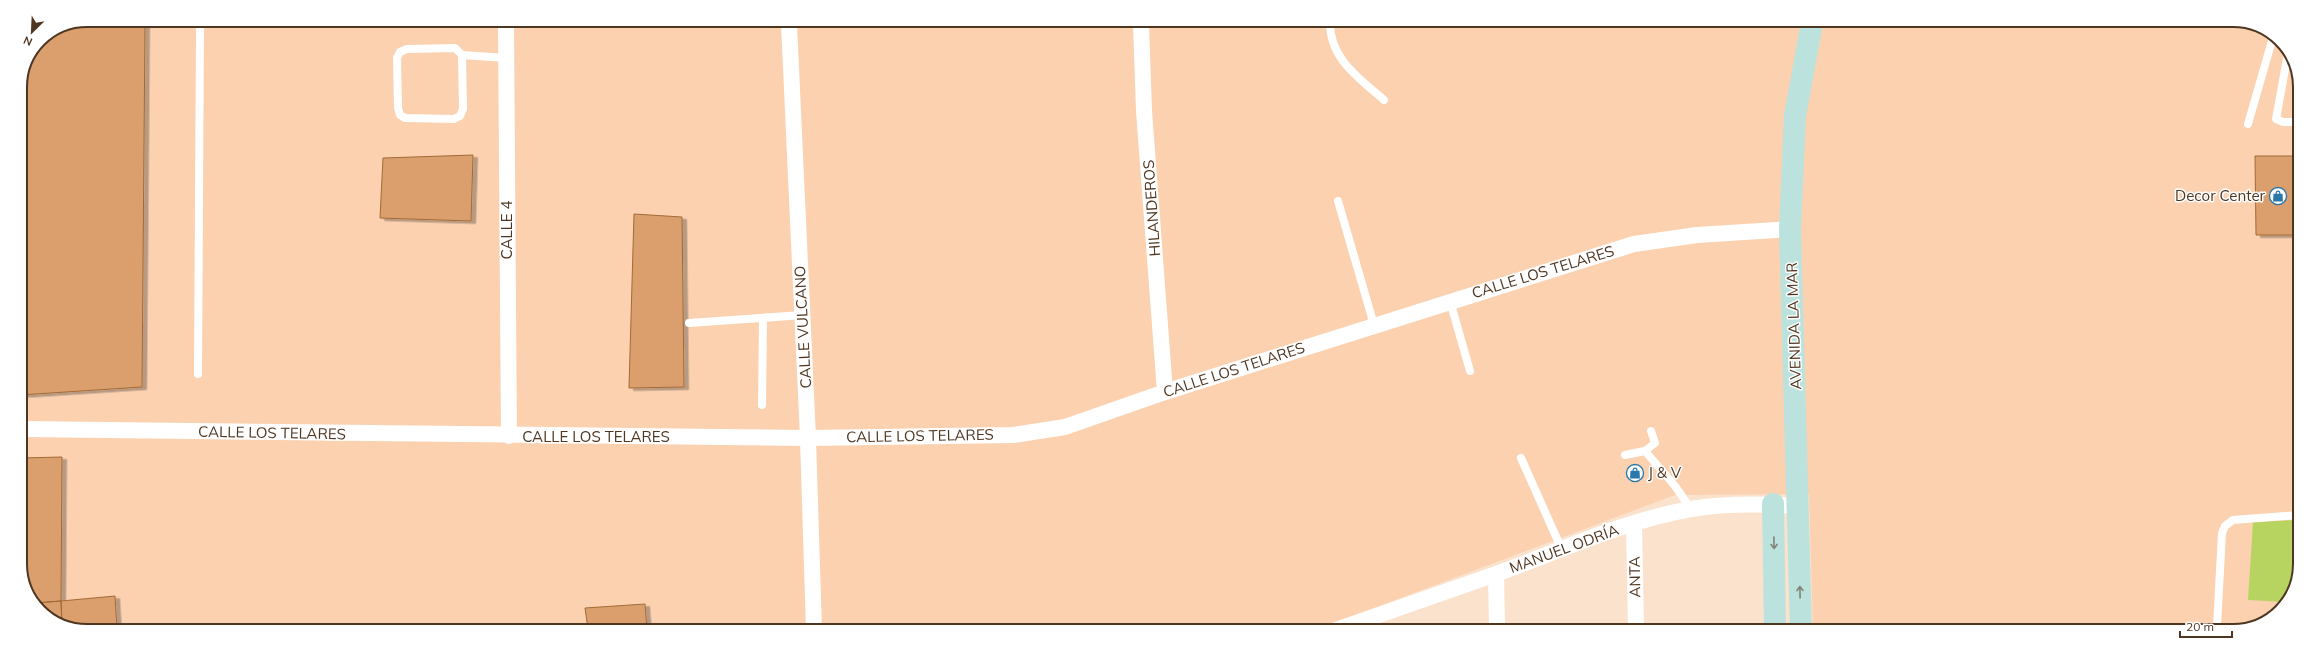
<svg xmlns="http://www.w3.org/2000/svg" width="2320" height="651" viewBox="0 0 2320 651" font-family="Mulish,sans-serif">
<defs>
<filter id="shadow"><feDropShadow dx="4.5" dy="2.5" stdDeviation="0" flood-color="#0004"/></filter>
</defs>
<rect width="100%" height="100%" fill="#fbe2cd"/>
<path fill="#fbd1b0" d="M2250,22L2284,43L2300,82L2298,581L2274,617L2234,631H1813L1809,494L1675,495L1315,630L70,629L36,608L20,569V86L25,61L40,39L61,25Z"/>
<path fill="#b7d360" d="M2298,520V581L2284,602L2248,600L2253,522Z"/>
<path fill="#da9f6c" stroke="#a26a37" filter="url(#shadow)" d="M61,25H145L142,387L20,395V86L25,61L40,39Z
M473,155L471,221L380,218L383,158Z
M2255,156H2300L2299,235H2256Z
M634,214L682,217L684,387L629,388Z
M62,457L61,601L34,603L20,569V458Z
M115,596L117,629H70L62,624L61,601Z
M61,601L62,624L36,608L34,603Z
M645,604L647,629H588L585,608Z"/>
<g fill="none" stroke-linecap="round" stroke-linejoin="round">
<path stroke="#fff" stroke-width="8" d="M1330,23C1330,59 1359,78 1384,100
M455,48L462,55L463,109L460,116L454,119L405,118L400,115L398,108L397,58L400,52L407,49Z
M2288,53L2276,119L2283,122H2300
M462,55L506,58
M2248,124L2273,37
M1338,201L1374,325
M1450,301L1470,371
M689,323L803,315
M198,374L200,25
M762,405L763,318
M1645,451L1675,486L1691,509
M1625,455L1645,451L1655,443L1651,431
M1521,458L1562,550
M2217,626L2222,533L2225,526L2233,520L2298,515"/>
<path stroke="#fff" stroke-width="16" d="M506,24L509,436
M789,24L808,438L814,630
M1141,24L1144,111L1165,392
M20,429L808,438L1013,435L1065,427L1165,392L1634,244L1697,235L1790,229
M1634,523L1636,630
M1496,574L1497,630
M1336,630C1389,611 1443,593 1496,574C1560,551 1623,521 1691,509C1726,503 1764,504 1799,506"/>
<path stroke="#bce2dd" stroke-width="22" d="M1773,504L1775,631
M1801,631L1790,229L1795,116L1812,23"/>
</g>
<defs><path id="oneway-shaft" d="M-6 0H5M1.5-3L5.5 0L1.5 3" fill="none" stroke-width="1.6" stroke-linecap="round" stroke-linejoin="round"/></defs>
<g stroke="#808376">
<use href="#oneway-shaft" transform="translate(1774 543) rotate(89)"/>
<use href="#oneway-shaft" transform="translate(1800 592) rotate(-91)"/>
</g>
<defs>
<g id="shop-ring" transform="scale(0.9)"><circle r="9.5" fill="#fff" stroke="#2a78aa" stroke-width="1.5"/><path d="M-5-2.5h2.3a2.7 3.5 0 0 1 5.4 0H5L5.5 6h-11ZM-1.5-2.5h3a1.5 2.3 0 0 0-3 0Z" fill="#2a78aa"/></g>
</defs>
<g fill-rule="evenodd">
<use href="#shop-ring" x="2278" y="196"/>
<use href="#shop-ring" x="1635" y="473"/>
</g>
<g text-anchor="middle" stroke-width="3" stroke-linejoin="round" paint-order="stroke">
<g font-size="15" fill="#4f3621" stroke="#fff" text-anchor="end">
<text x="2265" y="201">Decor Center</text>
<text x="1648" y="478" text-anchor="start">J &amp; V</text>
</g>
<g font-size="15" fill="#4f3621" stroke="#fff">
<text transform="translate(1152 208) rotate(-94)" y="5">HILANDEROS</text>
<text transform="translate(507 230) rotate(-90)" y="5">CALLE 4</text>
<text transform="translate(1543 272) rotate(-17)" y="5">CALLE LOS TELARES</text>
<text transform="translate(1794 326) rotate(-92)" y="5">AVENIDA LA MAR</text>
<text transform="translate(803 327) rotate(-93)" y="5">CALLE VULCANO</text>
<text transform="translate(1234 370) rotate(-18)" y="5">CALLE LOS TELARES</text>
<text transform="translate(272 433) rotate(1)" y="5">CALLE LOS TELARES</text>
<text transform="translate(920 436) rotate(-1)" y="5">CALLE LOS TELARES</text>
<text x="596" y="442">CALLE LOS TELARES</text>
<text transform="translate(1564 549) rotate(-20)" y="5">MANUEL ODRÍA</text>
<text transform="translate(1635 577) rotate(-91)" y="5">ANTA</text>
</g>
</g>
<path d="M0 0H2320V651H0ZM87 27H2233A60 60 0 0 1 2293 87V564A60 60 0 0 1 2233 624H87A60 60 0 0 1 27 564V87A60 60 0 0 1 87 27Z" fill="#fff" fill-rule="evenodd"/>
<path fill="none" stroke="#4f3621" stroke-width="2" d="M87 27H2233A60 60 0 0 1 2293 87V564A60 60 0 0 1 2233 624H87A60 60 0 0 1 27 564V87A60 60 0 0 1 87 27Z"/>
<g transform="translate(32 32) rotate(204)" stroke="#ffffff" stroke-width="3" paint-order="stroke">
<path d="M0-3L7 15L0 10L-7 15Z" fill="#4f3621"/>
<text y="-6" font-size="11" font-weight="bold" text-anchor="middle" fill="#4f3621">N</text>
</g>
<path d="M2180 631v6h52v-6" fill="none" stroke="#4f3621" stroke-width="2"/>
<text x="2186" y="631" font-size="12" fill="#4f3621" stroke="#ffffff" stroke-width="3" paint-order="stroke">20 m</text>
</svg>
